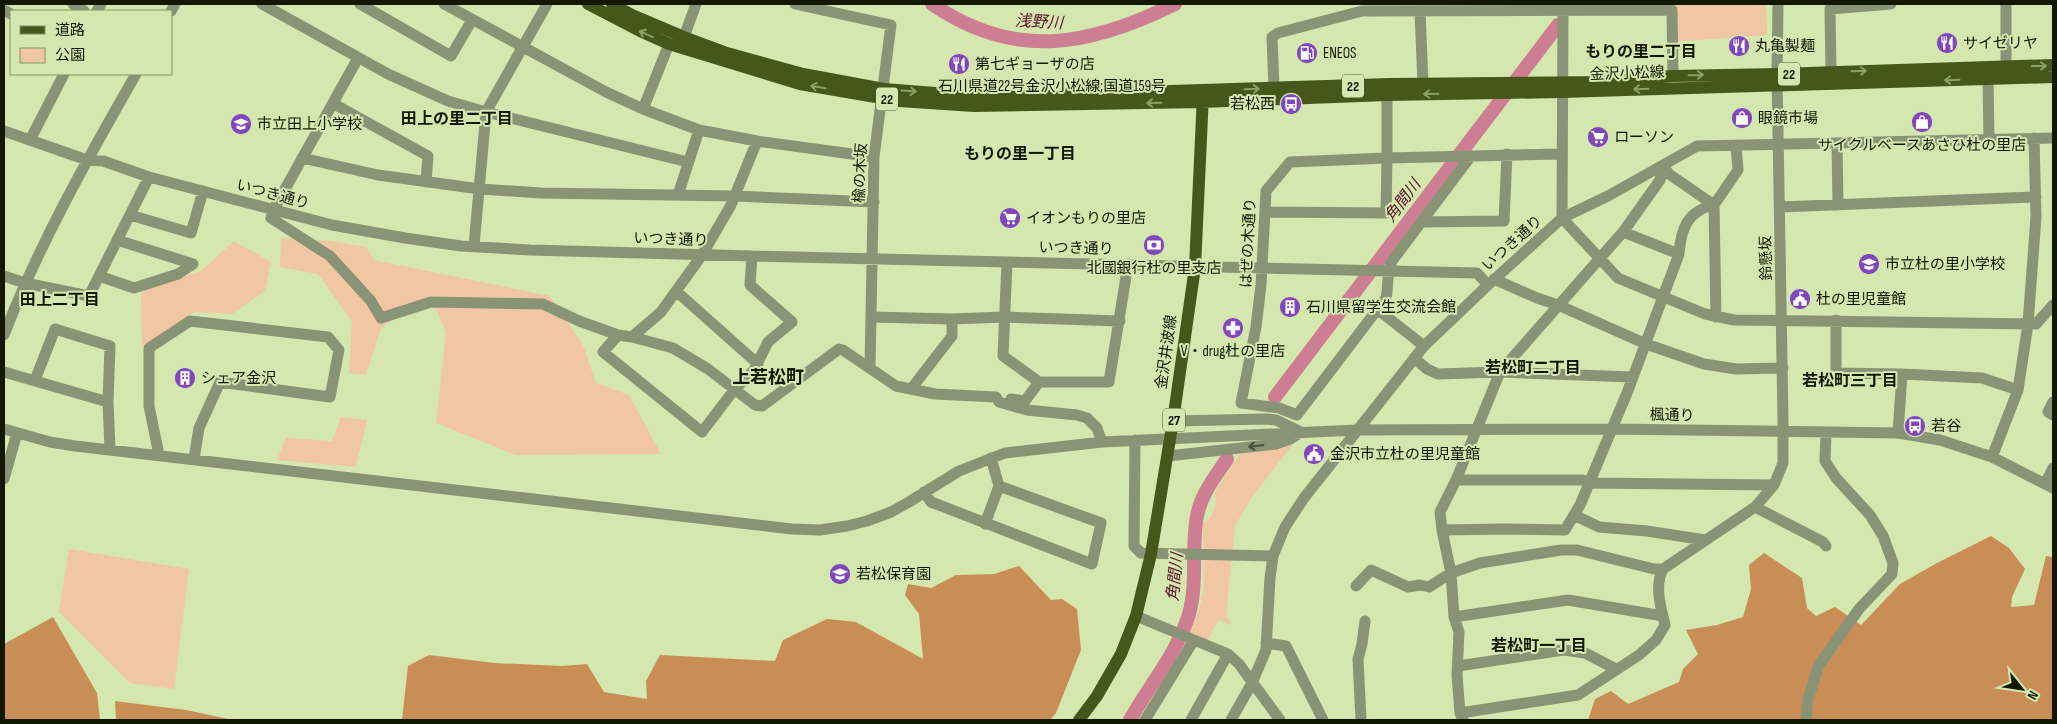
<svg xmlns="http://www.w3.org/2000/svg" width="2057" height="724" viewBox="0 0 2057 724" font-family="'Sofia Sans Condensed','Noto Sans JP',sans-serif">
<rect width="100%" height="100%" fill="#d3e7ae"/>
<path fill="#f0c7a2" d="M1673,4H1766L1767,35L1673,42Z
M281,238L331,241L366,247L374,260L550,296L583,345L596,383L629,395L661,454L516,455L436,423L446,332L430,296L381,328L366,375L349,373L352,321L318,274L280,267Z
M234,241L271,262L265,291L232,314L194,312L142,348L141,290L201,271Z
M341,417L367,420L356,467L277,460L286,438L332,441Z
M1297,439L1252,497L1235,526L1226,616L1232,625L1218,620L1208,640L1190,633L1199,610L1204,587L1203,524L1211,517L1216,503L1215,492L1240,454L1275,448Z
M69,549L189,569L174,689L130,683L59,612Z"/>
<path fill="#c98e56" d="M1991,536L2009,548L2025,569L2012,597L2011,607L2034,605L2046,556L2053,557V720H1588L1595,699L1611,691L1628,704L1679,682L1683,669L1698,654L1686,630L1717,625L1743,617L1751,589L1749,565L1764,553L1802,578L1807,608L1816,616L1835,607L1861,625L1900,584L1937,563Z
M1019,566L1051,600L1062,599L1077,609L1081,650L1056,713L1050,720H402L408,666L429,655L494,663L562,666L587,664L604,692L647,699L646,681L660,655L775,661L783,640L827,619L856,622L923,659L919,614L905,595L908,584L931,588L956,575L994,574Z
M53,617L97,693L100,720H4V644Z
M115,701L186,710L233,720H116Z"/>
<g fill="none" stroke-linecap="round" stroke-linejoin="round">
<path stroke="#ce7e92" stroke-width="14" d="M932,4C1015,61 1090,46 1175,4
M1275,397L1558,25
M1130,720C1150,684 1177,654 1189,614C1198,582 1191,548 1197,516C1201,494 1215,477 1227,459"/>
<path stroke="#899476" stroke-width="11" d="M73,4L84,11
M262,4L388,74L448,101L486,112L547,4
M360,4L451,56L472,20
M444,4L606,92L643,109L699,130L757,141L874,157
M795,4L891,25L874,157L870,368
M2006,4V66
M4,10L11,14
M97,11L101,4
M171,11L175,4
M1420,11L1423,84
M684,37L696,4
M358,58L274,209L271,218L330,256L371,301L381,318L431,302L543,304L579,321L618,335L632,337L673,348L708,369L755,405L762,406L839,349L843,350L896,386L935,394L996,397L999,402L1027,410L1077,415L1087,418L1097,428L1102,442
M1831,71L1830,9L1891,4
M1988,79L1989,139
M1274,88L1272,37L1278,33L1362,11L1672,10L1673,76
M1387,95V158L1290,162L1266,191L1261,285L1256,327L1241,403L1279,408L1297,415L1386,298C1389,285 1386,273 1392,261L1471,156
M334,104L428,156L426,182
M643,109L669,44
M4,131L87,160L103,161L149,177L332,225L405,238L461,246L530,250L752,256L1477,273L1488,285L1562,218L1608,196L1697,146L2053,138
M30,140L64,74
M1837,143L1838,205
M302,158L378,175L480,189L541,193L735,196L874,202
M1663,166L1669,174L1714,205
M678,195L699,130
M1780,207L2036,197
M1265,212L1386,213L1387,158L1561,154
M130,215L191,233L203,191
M1562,218L1618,278L1705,314L1734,320L2036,324L2053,305
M1562,218L1563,11
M1421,222L1504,221L1507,154
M1623,232L1679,254
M474,246L486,112L688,162
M1007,262L1003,356L1039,382H1109L1128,264
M4,276L25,283L89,296L149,177
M99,276L134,288L178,274L193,264L117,240
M1494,279L1537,298L1558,305L1646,344L1704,364L1736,369L1783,368
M676,291L758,364
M1377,309L1424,346
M872,317L952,319L1004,317L1120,321
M1716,317L1714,205L1738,170L1736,146
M1836,320V373L1902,374L1982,378L2018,390
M4,335C39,244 88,158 136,74
M618,335L603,352L702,432L734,390L754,370L768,342L792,322L750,285L752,256
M632,337L661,312L702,255L731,205L757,141
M1414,358L1427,369L1438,374L1500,372L1633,377
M4,372L108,402
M35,380L55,329L110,346L108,402L110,449
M911,389L952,336V319
M1011,399L1025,401L1039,382
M2053,402L2048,412L2053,415
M4,429L50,442L75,446L792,529L820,530L847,526L867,521L891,512L909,502L959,471L1005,453L1102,442L1357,430L1611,429L1898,433L1940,440L1992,457L2053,488
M1898,433L1902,374
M1135,440L1134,546L1141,553L1273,556
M159,455L149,406V348L190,321L328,337L339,350L330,397L220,382L199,428L194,459
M1168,456L1276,444L1290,439L1301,432L1276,420L1266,419L1173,421
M1992,457L2018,390L2028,324L2036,217L2034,138
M4,479L17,433
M1456,480H1583L1589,483L1774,485
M2045,484L2053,468
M924,492L931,502L1092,564L1101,523L999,486
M1755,507L1823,542L1826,546
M1574,515L1599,527L1647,531L1705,540
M985,524L999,486L991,458
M1442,530L1503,529L1565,530L1580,505L1627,393L1679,254C1681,229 1687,211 1714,205
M1356,586L1371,570L1408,587L1420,585L1429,587L1451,573L1480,563L1561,550H1577L1654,569H1663
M1136,616L1228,654L1239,664L1280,720
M1454,617L1568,600L1663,616
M1266,643L1286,646L1323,720
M1458,666L1564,650L1585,653L1616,669
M1460,713L1578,695L1639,655L1656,640L1665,625C1661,608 1654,586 1663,569L1755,507L1774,485L1783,463V419L1777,74L1778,4
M1145,720L1194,640
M1191,720L1228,654
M1231,720L1252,683L1266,650L1270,578L1273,556L1285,527L1304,498L1424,346L1488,285
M1361,720L1358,659L1362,644L1365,621
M1463,720L1460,713L1457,675L1459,632L1454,617L1451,573L1442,530L1440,512L1456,480L1500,372L1623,232L1660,180L1663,166
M1806,720L1808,699L1819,665L1859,609L1892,574L1893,563L1883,536L1870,515L1836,478L1825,461L1826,432"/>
<path stroke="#46571b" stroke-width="12" d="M588,4L640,31L669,44L800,84L899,101L974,106L1202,102L1387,95L1562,92L2053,77
M612,4L632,15L684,37L727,53L803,74L884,89L987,97L1390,84L1602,82L1673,76L1777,74L2053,65
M1079,720L1097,696L1121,654L1136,616L1151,554L1173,421L1195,267L1203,95"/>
</g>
<defs><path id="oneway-shaft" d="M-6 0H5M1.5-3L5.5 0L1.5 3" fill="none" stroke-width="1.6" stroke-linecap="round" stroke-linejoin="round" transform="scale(1.25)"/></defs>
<g stroke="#8c9f64">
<use href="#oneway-shaft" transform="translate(646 34) rotate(-156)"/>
<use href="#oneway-shaft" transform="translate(2039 66) rotate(-1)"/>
<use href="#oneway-shaft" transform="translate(1859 71) rotate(-2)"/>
<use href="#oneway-shaft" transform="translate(1696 75) rotate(-1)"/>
<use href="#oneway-shaft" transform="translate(1952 80) rotate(178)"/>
<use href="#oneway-shaft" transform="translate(818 87) rotate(-170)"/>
<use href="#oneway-shaft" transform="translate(1252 89) rotate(-2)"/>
<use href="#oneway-shaft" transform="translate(1641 89) rotate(178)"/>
<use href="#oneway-shaft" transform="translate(909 91) rotate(4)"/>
<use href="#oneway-shaft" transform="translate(1431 94) rotate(179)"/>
<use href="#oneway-shaft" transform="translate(1154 103) rotate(179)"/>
</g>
<use stroke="#485037" href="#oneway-shaft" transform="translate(1256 446) rotate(173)"/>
<defs>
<g id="restaurant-disc" transform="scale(1.125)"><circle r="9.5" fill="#8146bc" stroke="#d3e7ae"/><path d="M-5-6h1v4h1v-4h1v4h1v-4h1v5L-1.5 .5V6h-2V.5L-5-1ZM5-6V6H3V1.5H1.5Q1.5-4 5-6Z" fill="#fff"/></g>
<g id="fuel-disc" transform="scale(1.125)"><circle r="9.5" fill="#8146bc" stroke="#d3e7ae"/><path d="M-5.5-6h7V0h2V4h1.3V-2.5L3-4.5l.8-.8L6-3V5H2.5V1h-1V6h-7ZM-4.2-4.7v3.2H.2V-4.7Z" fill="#fff"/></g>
<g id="bus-disc" transform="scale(1.125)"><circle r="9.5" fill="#8146bc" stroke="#d3e7ae"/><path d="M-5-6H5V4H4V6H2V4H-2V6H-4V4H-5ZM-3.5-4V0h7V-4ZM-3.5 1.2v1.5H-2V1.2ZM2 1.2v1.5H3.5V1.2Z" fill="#fff"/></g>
<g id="shop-disc" transform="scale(1.125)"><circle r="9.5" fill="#8146bc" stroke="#d3e7ae"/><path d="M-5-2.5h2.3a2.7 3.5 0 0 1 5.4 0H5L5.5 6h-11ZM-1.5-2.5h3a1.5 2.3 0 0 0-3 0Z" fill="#fff"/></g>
<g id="school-disc" transform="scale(1.125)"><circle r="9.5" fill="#8146bc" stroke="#d3e7ae"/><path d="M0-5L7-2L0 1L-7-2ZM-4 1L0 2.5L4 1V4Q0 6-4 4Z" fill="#fff"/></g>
<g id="supermarket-disc" transform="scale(1.125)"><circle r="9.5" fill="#8146bc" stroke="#d3e7ae"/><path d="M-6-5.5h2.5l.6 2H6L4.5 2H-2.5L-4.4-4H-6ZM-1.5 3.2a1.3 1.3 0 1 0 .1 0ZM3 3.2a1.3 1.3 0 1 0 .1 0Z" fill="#fff"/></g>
<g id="bank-disc" transform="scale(1.125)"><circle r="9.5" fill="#8146bc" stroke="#d3e7ae"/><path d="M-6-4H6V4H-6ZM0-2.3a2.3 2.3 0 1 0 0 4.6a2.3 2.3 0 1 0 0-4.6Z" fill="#fff"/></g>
<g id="civic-disc" transform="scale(1.125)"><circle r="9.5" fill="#8146bc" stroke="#d3e7ae"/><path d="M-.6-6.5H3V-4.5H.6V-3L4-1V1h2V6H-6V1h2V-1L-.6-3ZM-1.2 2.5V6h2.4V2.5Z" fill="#fff"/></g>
<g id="building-disc" transform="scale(1.125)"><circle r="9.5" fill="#8146bc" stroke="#d3e7ae"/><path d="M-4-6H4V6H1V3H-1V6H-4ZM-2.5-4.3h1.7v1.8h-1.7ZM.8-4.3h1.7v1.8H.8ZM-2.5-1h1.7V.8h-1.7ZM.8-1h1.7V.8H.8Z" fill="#fff"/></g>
<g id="pharmacy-disc" transform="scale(1.125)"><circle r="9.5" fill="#8146bc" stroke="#d3e7ae"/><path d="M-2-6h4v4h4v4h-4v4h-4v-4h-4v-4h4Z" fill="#fff"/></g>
</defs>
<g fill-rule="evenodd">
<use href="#restaurant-disc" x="1947" y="43"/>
<use href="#restaurant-disc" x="1739" y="46"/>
<use href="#fuel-disc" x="1307" y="53"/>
<use href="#restaurant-disc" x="959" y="64"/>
<use href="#bus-disc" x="1291" y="104"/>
<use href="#shop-disc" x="1742" y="118"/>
<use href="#shop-disc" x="1922" y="122"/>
<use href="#school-disc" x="241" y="124"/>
<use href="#supermarket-disc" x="1598" y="137"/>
<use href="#supermarket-disc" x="1010" y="218"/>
<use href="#bank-disc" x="1154" y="245"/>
<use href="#school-disc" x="1869" y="264"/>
<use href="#civic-disc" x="1800" y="299"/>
<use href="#building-disc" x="1290" y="307"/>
<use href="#pharmacy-disc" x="1233" y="328"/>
<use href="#building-disc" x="185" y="378"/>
<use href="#bus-disc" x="1915" y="426"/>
<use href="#civic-disc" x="1314" y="454"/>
<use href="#school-disc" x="840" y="574"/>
</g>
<g text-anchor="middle" stroke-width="4" stroke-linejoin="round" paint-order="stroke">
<g fill="#d3e7ae" stroke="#4c5637" stroke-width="1">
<rect x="1778" y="62.5" width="22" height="23" rx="4"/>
<rect x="1342" y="74.5" width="22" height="23" rx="4"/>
<rect x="876" y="87.5" width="22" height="23" rx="4"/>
<rect x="1163" y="408.5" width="22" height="23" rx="4"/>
</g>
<g font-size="14" font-weight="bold" fill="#121804">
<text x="1789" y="79">22</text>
<text x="1353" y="91">22</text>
<text x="887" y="104">22</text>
<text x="1174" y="425">27</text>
</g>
<g font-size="15" fill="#121804" stroke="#d3e7ae" text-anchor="start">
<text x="1963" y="48">サイゼリヤ</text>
<text x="1755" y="51">丸亀製麺</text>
<text x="1323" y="58">ENEOS</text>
<text x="975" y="69">第七ギョーザの店</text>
<text x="1275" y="109" text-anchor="end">若松西</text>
<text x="1758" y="123">眼鏡市場</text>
<text x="257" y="129">市立田上小学校</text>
<text x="1614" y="142">ローソン</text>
<text x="1922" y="150" text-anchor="middle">サイクルベースあさひ杜の里店</text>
<text x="1026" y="223">イオンもりの里店</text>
<text x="1885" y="269">市立杜の里小学校</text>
<text x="1154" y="273" text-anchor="middle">北國銀行杜の里支店</text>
<text x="1816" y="304">杜の里児童館</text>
<text x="1306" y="312">石川県留学生交流会館</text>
<text x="1233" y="356" text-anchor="middle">V・drug杜の里店</text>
<text x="201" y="383">シェア金沢</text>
<text x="1931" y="431">若谷</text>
<text x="1330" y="459">金沢市立杜の里児童館</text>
<text x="856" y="579">若松保育園</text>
</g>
<g font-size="15" fill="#121804" stroke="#d3e7ae">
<text transform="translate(1627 73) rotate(-2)" y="5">金沢小松線</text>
<text x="1052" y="91">石川県道22号金沢小松線;国道159号</text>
<text transform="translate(860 173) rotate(-87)" y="5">楡の木坂</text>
<text transform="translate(273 194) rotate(15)" y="5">いつき通り</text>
<text transform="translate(671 239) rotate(2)" y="5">いつき通り</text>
<text transform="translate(1248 243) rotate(-87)" y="5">はぜの木通り</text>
<text transform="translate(1512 243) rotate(-42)" y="5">いつき通り</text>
<text transform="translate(1076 248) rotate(1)" y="5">いつき通り</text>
<text transform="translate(1766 258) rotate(-91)" y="5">鈴懸坂</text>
<text transform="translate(1166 352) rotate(-82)" y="5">金沢井波線</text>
<text transform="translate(1672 415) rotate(1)" y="5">楓通り</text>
</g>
<g font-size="16" font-style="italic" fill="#5b122d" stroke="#d3e7ae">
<text transform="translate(1039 21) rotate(3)" y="6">浅野川</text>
<text transform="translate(1402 200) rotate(-53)" y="6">角間川</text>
<text transform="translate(1174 577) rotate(-84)" y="6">角間川</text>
</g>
<g font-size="16" font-weight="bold" fill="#121804" stroke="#d3e7ae">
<text x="1641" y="57">もりの里二丁目</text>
<text x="457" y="124">田上の里二丁目</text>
<text x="1020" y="159">もりの里一丁目</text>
<text x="60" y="305">田上二丁目</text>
<text x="1533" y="373">若松町二丁目</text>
<text x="1850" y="386">若松町三丁目</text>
<text x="1539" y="651">若松町一丁目</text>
</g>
<g font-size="18" font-weight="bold" fill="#121804" stroke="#d3e7ae">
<text x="768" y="383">上若松町</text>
</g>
</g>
<rect width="2057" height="724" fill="none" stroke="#121804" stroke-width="10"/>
<rect x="10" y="10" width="162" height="65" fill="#d3e7ae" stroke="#86946a"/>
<rect x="20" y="26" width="25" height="8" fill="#46571b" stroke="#86946a"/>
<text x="55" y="35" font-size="15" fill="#121804">道路</text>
<rect x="20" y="48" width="25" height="15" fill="#f0c7a2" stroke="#86946a"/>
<text x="55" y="60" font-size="15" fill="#121804">公園</text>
<g transform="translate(2022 689) rotate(120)" stroke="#d3e7ae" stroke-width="4" paint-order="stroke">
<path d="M0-4L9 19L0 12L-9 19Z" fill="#121804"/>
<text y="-8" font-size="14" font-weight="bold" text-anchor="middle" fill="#121804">N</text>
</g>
</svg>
